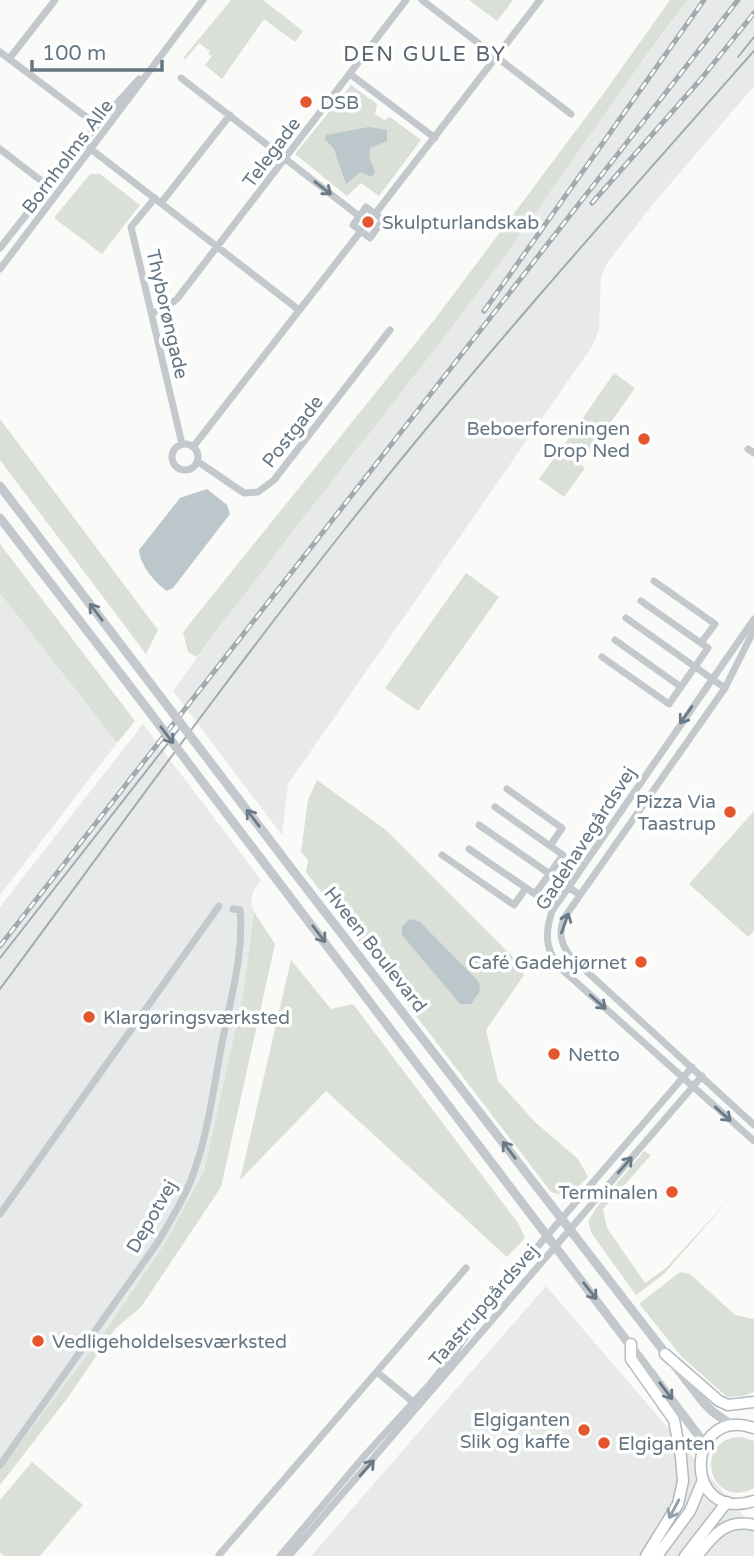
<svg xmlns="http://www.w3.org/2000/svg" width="754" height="1556" viewBox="0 0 754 1556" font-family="'Varela Round',sans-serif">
<rect width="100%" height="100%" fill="#fafaf8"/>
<path fill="#e8e9e9" d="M688,0H754V86L654,203L607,263L601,277L599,329L593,345L288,784L282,835L173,691L274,552L358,445Z
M0,593L117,743L0,895Z
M143,724L261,880L253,892L251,902L254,912L243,995L204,1171L164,1245L101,1337L0,1470V907Z
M546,1286L754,1528V1556H311Z"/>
<path fill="#dadfd7" d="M231,0H263L303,31L295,42L264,19L222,79L205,65L212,56L208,54L210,51L199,43L185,60L184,57Z
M469,0H513L497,21Z
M670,0H688C609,102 540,211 462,313C374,429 283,541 197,657L188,652L183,632L435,319L604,93Z
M351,85L377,104L375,114L384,120L390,117L421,140L379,196L361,183L347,196L295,154Z
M90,174H100L140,205L102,254L54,218Z
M614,373L635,388L581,464L562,448Z
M0,419L158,630L146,654L0,460Z
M560,450L585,468L564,497L539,479Z
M0,544L135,721L117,743L0,593Z
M466,573L499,597L418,711L385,688Z
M317,780L386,830L519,963L524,975L486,1030L498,1081L535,1122L578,1159L588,1177L568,1197L551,1192L306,872L308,860L301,852L308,800Z
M754,811V931L748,937L689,884Z
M254,912L275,944L221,1187L141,1307L115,1329L66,1400L0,1485V1470L101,1337L164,1245L204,1171L243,995Z
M291,960L331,1009L353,1004L518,1223L525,1238L507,1257L326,1091L240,1180Z
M644,1151L651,1155L603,1209L607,1228L645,1283L666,1268L732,1196L664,1274L636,1295L592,1234L588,1222L596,1208Z
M680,1272L690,1274L735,1315L754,1319V1392L743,1396L727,1397L682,1357L641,1306L640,1303Z
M742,1437L754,1441V1488C709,1512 691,1437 742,1437Z
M32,1462L83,1505L40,1556H4L0,1553V1500Z"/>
<path fill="#bbc7cb" d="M369,127L387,130V141L370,148L369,157L375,172L372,177L360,172L346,184L334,149L325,139L326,135Z
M207,489L227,505L230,514L173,588L167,591C155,583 140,565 139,550L180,498Z
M410,919L420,922L479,982L480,991L471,1004H460L402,935V926Z"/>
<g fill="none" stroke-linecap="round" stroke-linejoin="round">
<g stroke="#b3babf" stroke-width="13">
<path id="secondary" d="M631,1344V1359L674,1420L681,1457L683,1481L678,1504L646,1556
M665,1354L719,1401L728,1405L754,1402
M754,1428C685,1404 681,1524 754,1501
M657,1556L690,1511L703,1480
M685,1556L727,1502
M697,1556C713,1536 726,1518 754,1525"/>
</g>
<path stroke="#c3c8cc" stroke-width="7" d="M422,0L571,114
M0,52L97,125
M9,59L55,0
M350,74L435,138
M181,78L359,216
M83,143L299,310
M0,149L48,186
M155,198L131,227L182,444
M161,203L230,115
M366,207L383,220L370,238L353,225Z
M375,214L540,0
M0,248L97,125L139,79
M0,269L203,0
M152,314L166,307L177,299L406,0
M172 457a13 13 0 1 1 26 0a13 13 0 1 1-26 0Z
M193,447L361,231
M748,449L754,453
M197,461L244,493L258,492L274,480L390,330
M654,581L715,624L701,643
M626,618L725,688
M754,619L552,911C545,933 545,947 558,966L754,1141
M754,630L725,688L564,918C558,934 561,945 572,958L754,1125
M615,640L681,687
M602,657L669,704L708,648L641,601
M507,789L562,828L550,846
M479,825L580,895
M469,849L535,894L563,855L495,807
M442,855L514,905L526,888
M0,1214L219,906
M377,1372L413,1402
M0,1465L158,1242C170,1222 182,1202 191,1180C209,1134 214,1081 224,1033C232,992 244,952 240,910L233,909
M219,1555L466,1268
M280,1556L366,1454L429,1385L452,1357L484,1309L692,1067
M289,1556L702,1076"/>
<path stroke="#c3c8cc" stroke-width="9" d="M0,486L137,666
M0,518L126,681
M294,872L703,1402L713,1412L733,1426
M277,880L705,1444"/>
<use href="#secondary" stroke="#fff" stroke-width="10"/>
<path stroke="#a2aab0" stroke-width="2" d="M738,57L754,37
M0,958L183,724
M0,989C114,835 226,679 345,529C475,365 615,208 754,51"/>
<g stroke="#a2aab0" stroke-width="5">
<path id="rail" d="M592,203L701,79L754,13
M484,311L704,0
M0,946L738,0"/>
</g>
<use href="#rail" stroke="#fff" stroke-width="2.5" stroke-dasharray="8" stroke-linecap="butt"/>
<path stroke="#c3c8cc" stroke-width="9" d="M137,666L294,872
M126,681L277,880"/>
</g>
<defs><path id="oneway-shaft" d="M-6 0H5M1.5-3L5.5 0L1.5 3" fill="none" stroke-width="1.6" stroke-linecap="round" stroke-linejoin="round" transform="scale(1.75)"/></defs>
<g stroke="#6a7a87">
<use href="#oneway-shaft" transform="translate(323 188) rotate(38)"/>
<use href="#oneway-shaft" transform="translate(96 612) rotate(-127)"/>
<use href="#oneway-shaft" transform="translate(686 715) rotate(125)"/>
<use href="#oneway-shaft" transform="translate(167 735) rotate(53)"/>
<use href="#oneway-shaft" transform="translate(253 818) rotate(-127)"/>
<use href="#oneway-shaft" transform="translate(565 923) rotate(-70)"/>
<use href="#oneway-shaft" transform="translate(319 934) rotate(53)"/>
<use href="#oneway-shaft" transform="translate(598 1002) rotate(42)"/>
<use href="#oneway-shaft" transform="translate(723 1114) rotate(42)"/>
<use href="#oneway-shaft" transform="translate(509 1150) rotate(-127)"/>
<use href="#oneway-shaft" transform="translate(625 1165) rotate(-49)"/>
<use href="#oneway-shaft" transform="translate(590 1291) rotate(52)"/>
<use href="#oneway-shaft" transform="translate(666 1391) rotate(53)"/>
<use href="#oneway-shaft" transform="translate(367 1468) rotate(-48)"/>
</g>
<use stroke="#939fa8" href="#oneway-shaft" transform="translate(674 1509) rotate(118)"/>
<g fill="#e4572e" stroke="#fff" stroke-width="2.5">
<circle cx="306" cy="102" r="7"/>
<circle cx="368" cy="222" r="7"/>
<circle cx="644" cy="439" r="7"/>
<circle cx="730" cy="812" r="7"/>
<circle cx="641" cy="962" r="7"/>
<circle cx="89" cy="1017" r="7"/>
<circle cx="554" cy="1054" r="7"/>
<circle cx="672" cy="1192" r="7"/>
<circle cx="38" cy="1341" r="7"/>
<circle cx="584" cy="1430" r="7"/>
<circle cx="604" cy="1443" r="7"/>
</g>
<g text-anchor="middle" stroke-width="7" stroke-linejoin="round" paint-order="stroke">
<g font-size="19" fill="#657683" stroke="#fff" text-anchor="start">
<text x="320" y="109">DSB</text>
<text x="382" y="229">Skulpturlandskab</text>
<text x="630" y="435" text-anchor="end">Beboerforeningen<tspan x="630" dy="22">Drop Ned</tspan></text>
<text x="716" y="808" text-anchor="end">Pizza Via<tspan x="716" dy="22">Taastrup</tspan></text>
<text x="627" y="969" text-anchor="end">Café Gadehjørnet</text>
<text x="103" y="1024">Klargøringsværksted</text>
<text x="568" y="1061">Netto</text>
<text x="658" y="1199" text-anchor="end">Terminalen</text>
<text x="52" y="1348">Vedligeholdelsesværksted</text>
<text x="570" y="1426" text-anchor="end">Elgiganten<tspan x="570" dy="22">Slik og kaffe</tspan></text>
<text x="618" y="1450">Elgiganten</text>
</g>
<g font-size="19" fill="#657683" stroke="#fff">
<text transform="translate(271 152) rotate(-53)" y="7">Telegade</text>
<text transform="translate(67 156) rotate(-53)" y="7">Bornholms Alle</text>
<text transform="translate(168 314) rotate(77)" y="7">Thyborøngade</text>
<text transform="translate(292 431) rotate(-52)" y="7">Postgade</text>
<text transform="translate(585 838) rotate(-57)" y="7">Gadehavegårdsvej</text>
<text transform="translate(376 949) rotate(52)" y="7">Hveen Boulevard</text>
<text transform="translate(151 1216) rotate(-60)" y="7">Depotvej</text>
<text transform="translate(483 1305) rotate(-49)" y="7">Taastrupgårdsvej</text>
</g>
<g font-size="21" letter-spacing="2" fill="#57646e" stroke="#fff">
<text x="425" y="61">DEN GULE BY</text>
</g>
</g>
<path d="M32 60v10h130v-10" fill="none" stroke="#657683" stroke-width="3.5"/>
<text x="42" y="60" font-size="21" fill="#657683" stroke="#ffffff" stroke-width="5" paint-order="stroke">100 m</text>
</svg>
